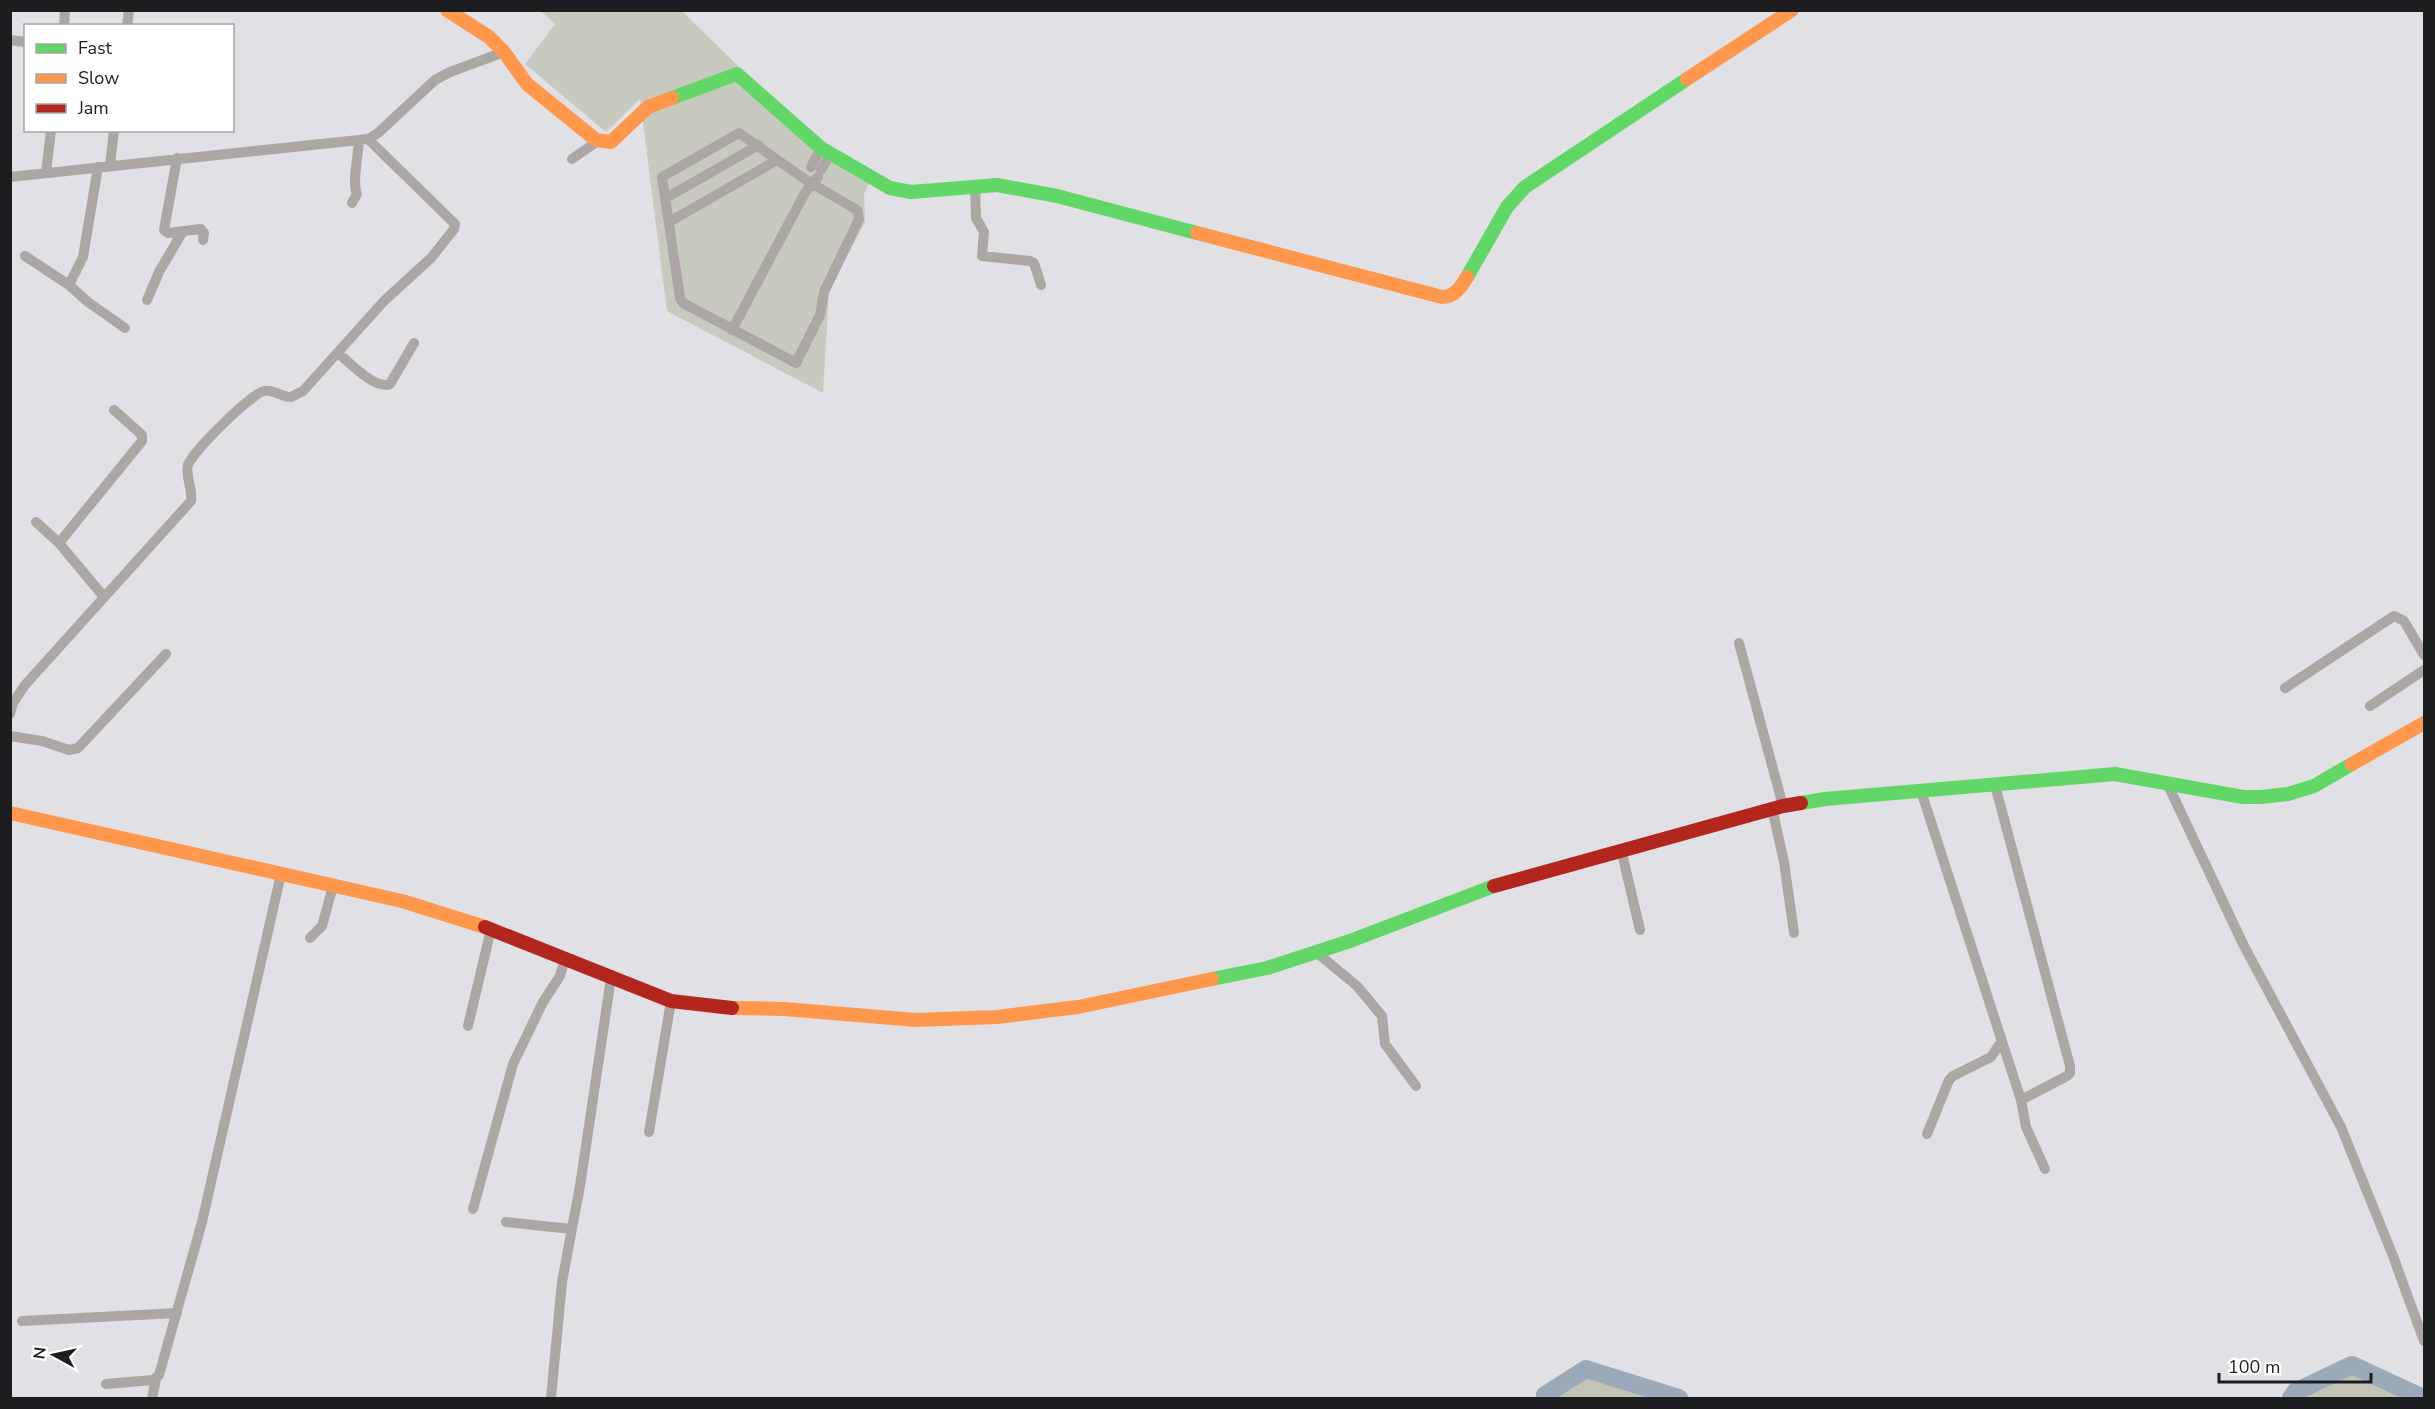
<svg xmlns="http://www.w3.org/2000/svg" width="2435" height="1409" viewBox="0 0 2435 1409" font-family="'Nunito Sans',sans-serif">
<rect width="100%" height="100%" fill="#e0e0e5"/>
<path fill="#c9cabf" d="M541,11H682L741,69L869,183L864,194L865,222L829,291L823,393L667,311L640,99L606,132L525,64L555,24Z"/>
<path fill="#c3c4b6" d="M2346,1368L2419,1398H2291L2295,1392Z
M1586,1369L1679,1398H1545V1395Z"/>
<g fill="none" stroke-linecap="round" stroke-linejoin="round">
<path stroke="#9aaaba" stroke-width="18" d="M1545,1398V1395L1586,1369L1679,1398
M2291,1398L2295,1392L2352,1365L2423,1398"/>
<path stroke="#aca7a4" stroke-width="10" d="M64,26L65,10
M127,26L129,10
M10,40L26,42
M739,133L806,180L857,210L859,219L824,292L820,315L796,363L683,303L680,298L662,177Z
M177,158L164,230L168,233L201,229L204,233L203,240
M572,159L598,141
M110,165L114,130
M98,167L83,257L69,285L88,302L125,328
M811,167L821,148
M821,170L831,153
M46,172L51,130
M10,177L368,139L378,133L435,80L450,72L504,52
M975,187L976,218L984,232L982,256L1030,261L1034,263L1041,285
M666,198L759,145
M352,203L357,194C352,184 358,155 359,141
M669,222L777,160
M25,256L69,285
M147,300L159,272L183,231
M732,330L806,191L818,177
M338,353C350,363 375,390 390,384L414,343
M36,522L59,543L142,441V435L114,410
M59,543L104,597
M1739,643L1783,806
M2285,688L2394,616L2404,621L2424,655
M2370,706L2424,670
M10,714L13,703L25,685L191,501C193,489 185,476 188,465C192,452 251,394 264,391C273,389 282,397 291,397L303,391L384,301L431,258L454,229L455,224L368,139
M10,736L42,741L69,750L78,748L166,654
M2167,783L2243,944L2341,1127L2393,1256L2424,1341
M1921,791L2021,1100L2067,1076L2070,1073V1066L1995,785
M1772,808L1784,862L1794,933
M1621,849L1640,930
M310,938L322,926L333,886
M1316,952L1357,986L1382,1016L1385,1044L1416,1086
M468,1026L491,929
M2021,1100L2026,1127L2045,1169
M649,1132L671,1001
M1927,1134L1949,1080L1953,1076L1991,1057L2001,1042
M473,1209L513,1064L543,1002L560,976L565,959
M506,1222L571,1229
M22,1321L177,1313
M106,1384L153,1380L159,1375L202,1222L281,874
M152,1398L156,1379
M551,1398L562,1282L580,1186L611,978"/>
<path stroke="#63d668" stroke-width="14" d="M672,98L737,74L821,148L890,188L911,192L997,185L1057,196L1197,233
M1467,277L1507,207L1525,187L1687,79
M1801,803L1825,799L2115,774L2243,797H2261L2288,794L2314,786L2352,764
M1212,979L1267,968L1350,941L1494,886"/>
<path stroke="#ff974d" stroke-width="14" d="M447,10L489,37L504,52L527,84L596,140L611,142L648,107L672,98
M1687,79L1792,10
M1197,233L1442,297C1455,297 1461,287 1467,277
M2352,764L2424,723
M10,813L402,901L485,927
M732,1008L784,1009L916,1020L997,1017L1078,1007L1212,979"/>
<path stroke="#b3261e" stroke-width="14" d="M1494,886L1783,806L1801,803
M485,927L671,1001L732,1008"/>
</g>
<rect width="2435" height="1409" fill="none" stroke="#1c1d1f" stroke-width="24"/>
<rect x="24" y="24" width="210" height="108" fill="#ffffff" stroke="#a4a5a5" stroke-width="1.5"/>
<rect x="36" y="44" width="30" height="9" fill="#63d668" stroke="#a4a5a5" stroke-width="1.5"/>
<text x="78" y="54" font-size="18" fill="#1c1d1f">Fast</text>
<rect x="36" y="74" width="30" height="9" fill="#ff974d" stroke="#a4a5a5" stroke-width="1.5"/>
<text x="78" y="84" font-size="18" fill="#1c1d1f">Slow</text>
<rect x="36" y="104" width="30" height="9" fill="#b3261e" stroke="#a4a5a5" stroke-width="1.5"/>
<text x="78" y="114" font-size="18" fill="#1c1d1f">Jam</text>
<g transform="translate(54 1355) rotate(278)" stroke="#ffffff" stroke-width="4.5" paint-order="stroke">
<path d="M0-4.5L10 22L0 15L-10 22Z" fill="#1c1d1f"/>
<text y="-9" font-size="16" font-weight="bold" text-anchor="middle" fill="#1c1d1f">N</text>
</g>
<path d="M2219 1373v9h152v-9" fill="none" stroke="#1c1d1f" stroke-width="3"/>
<text x="2228" y="1373" font-size="18" fill="#1c1d1f" stroke="#ffffff" stroke-width="4.5" paint-order="stroke">100 m</text>
</svg>
